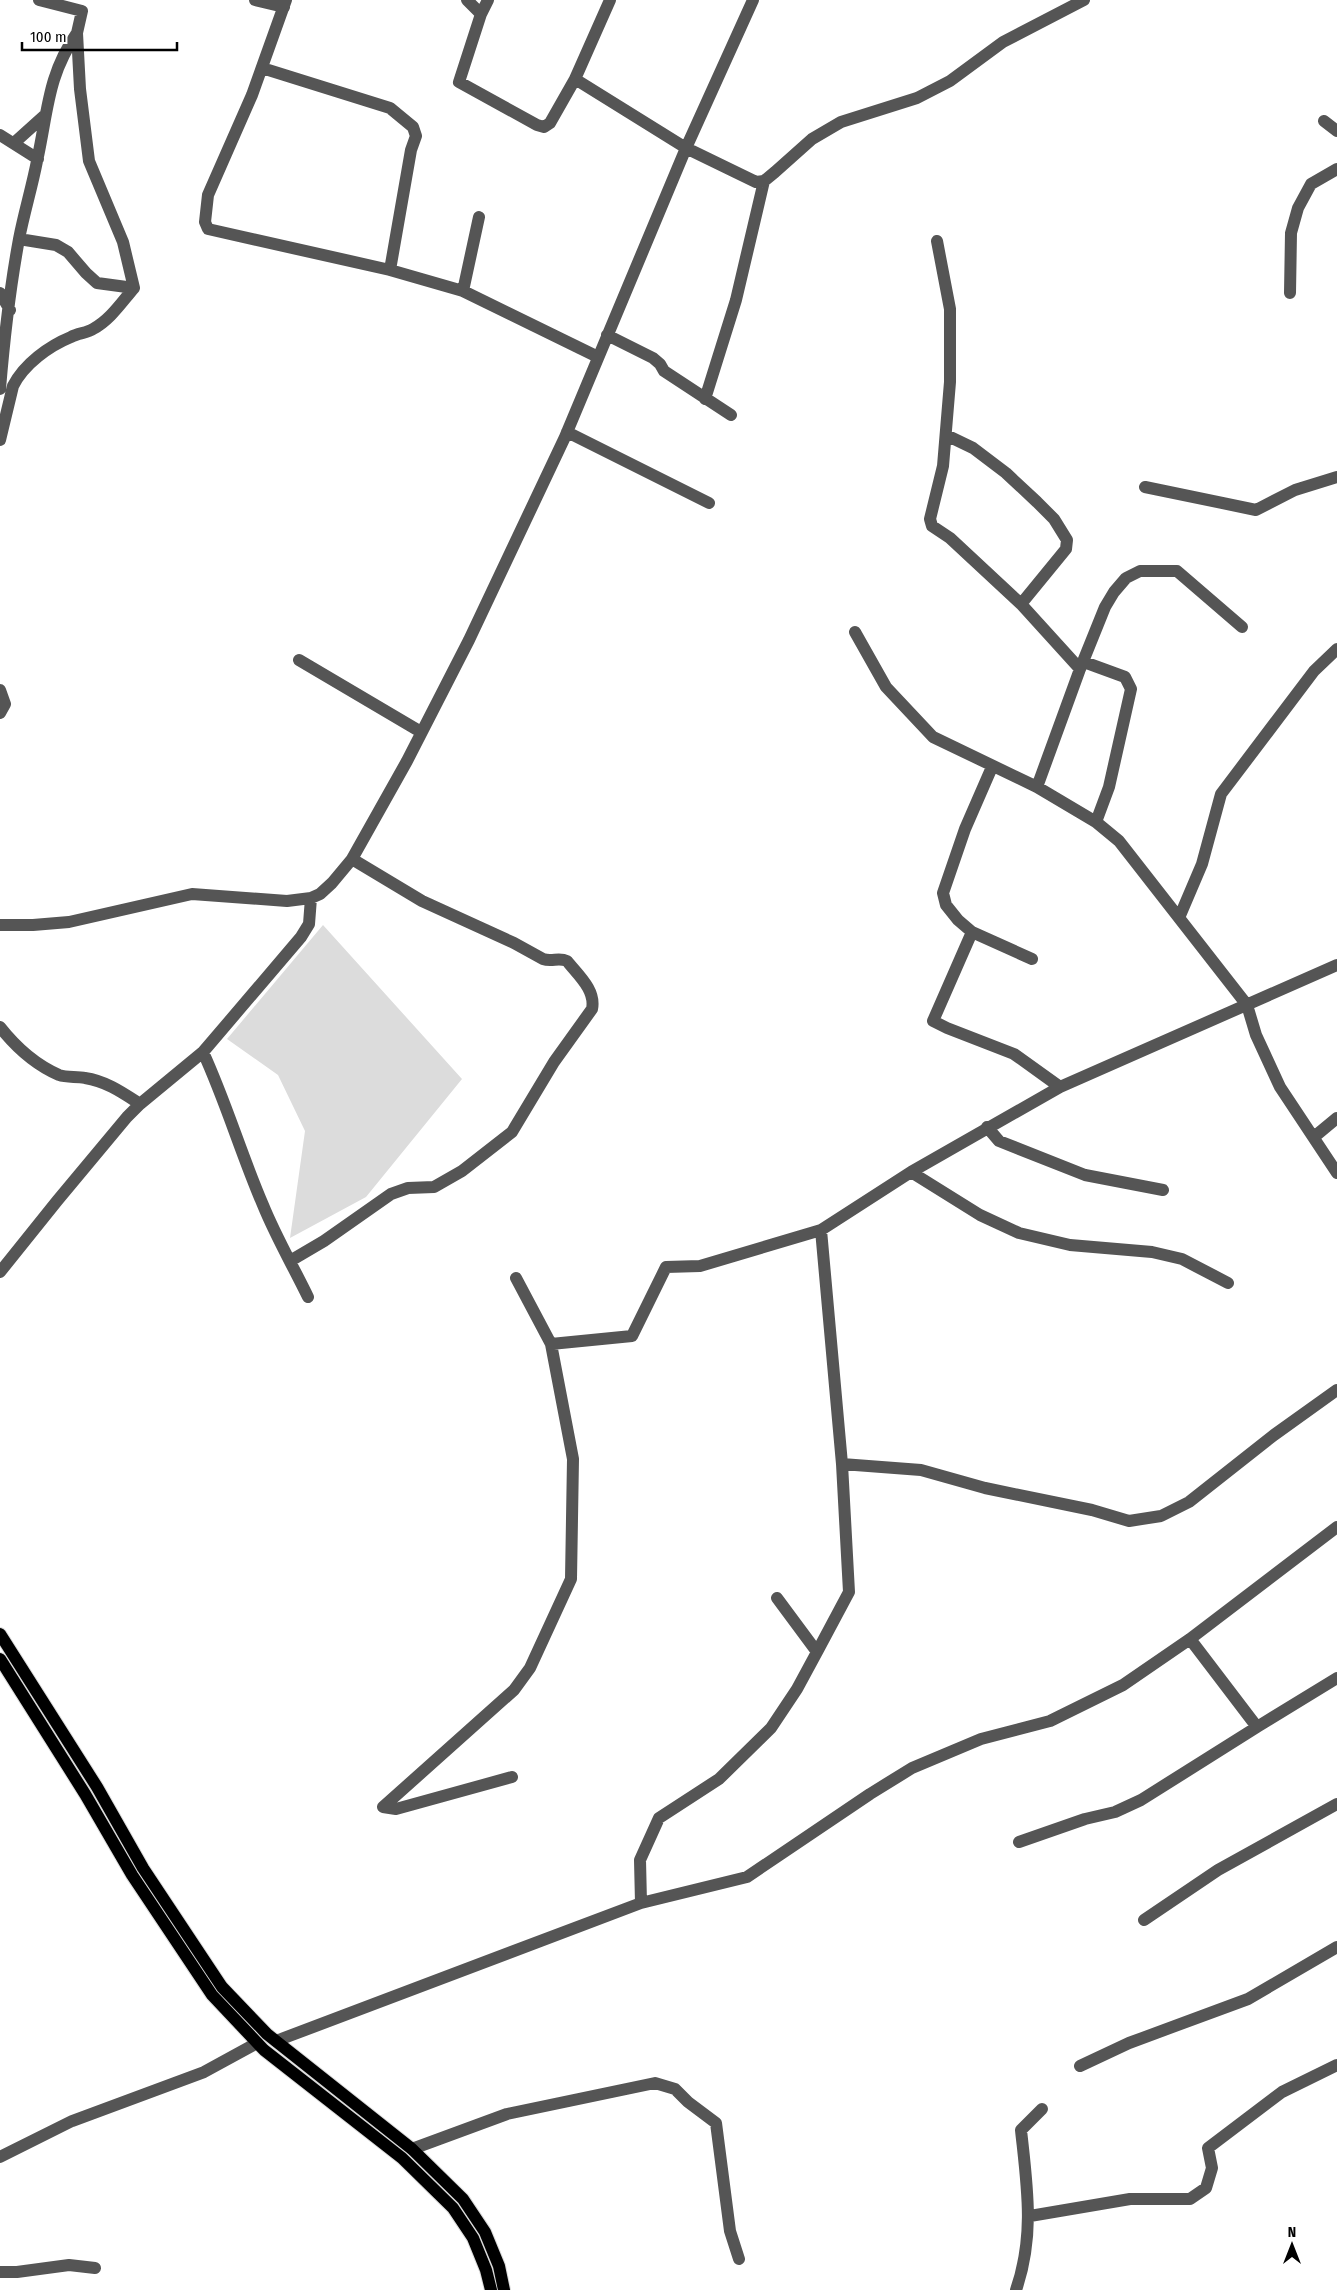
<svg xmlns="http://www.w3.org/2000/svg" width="1337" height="2290" viewBox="0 0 1337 2290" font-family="'Fira Sans Condensed',sans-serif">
<rect width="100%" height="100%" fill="#fff"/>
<path fill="#dcdcdc" d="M323,925L462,1079L366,1197L290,1238L305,1131L278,1075L227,1039Z"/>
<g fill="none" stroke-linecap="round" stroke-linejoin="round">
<g stroke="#dbdbdb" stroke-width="14">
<path id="major" d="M0,1634L97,1787L143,1868L222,1987L267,2034L412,2149L463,2199L485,2232L499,2266L504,2290
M0,1659L85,1794L132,1875L212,1995L264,2050L402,2158L453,2208L473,2238L486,2270L491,2290"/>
</g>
<path stroke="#555" stroke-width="12" d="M39,0L82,11L77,33L80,89L89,161L123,242L134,288
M255,0L284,7
M286,0L252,95L208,195L205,222L208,229L390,270L463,291L598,357
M467,0L481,14
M488,0L481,14L459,82L537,125L544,127L550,123L575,79L610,0
M262,68L390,108L413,127L416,136L411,150L390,270
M575,79L686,148L756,182L764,181L775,172L812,139L841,122L917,98L950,81L1003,42L1084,0
M1324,121L1337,131
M0,135L38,159
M14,143L44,116
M19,239L56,245L68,252L86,273L97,283L134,288
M937,241L950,309V382L943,466L930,519L932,526L950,538L1021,604L1080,669
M463,291L479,217
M0,293L10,310
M1290,293L1291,233L1298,208L1311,184L1337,169
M607,335L653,358L660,364L664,371L731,415
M0,389C4,340 10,288 19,239C24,213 32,187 37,161C48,112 47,76 77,33
M705,399L736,300L764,181
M567,432L709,503
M946,435L973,448L1006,473L1037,502L1054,519L1067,540L1066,549L1021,604
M0,440L13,386C24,364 49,346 71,337C78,333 87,333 93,329C110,320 121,303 134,288
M1145,487L1256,510L1295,490L1337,477
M855,632L886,687L933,737L1037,787L1096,822L1119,841L1247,1005L1256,1035L1280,1087L1337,1173
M299,660L421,732
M1084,662L1125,677L1131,689L1109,787L1096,822
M0,690L5,704L0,713
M992,767L965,829L943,893L946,905L958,920L972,932L1032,959
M1037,787L1080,669L1105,607L1114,592L1126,578L1140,571H1177L1242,627
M1179,918L1202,864L1221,794L1314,671L1337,649
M0,925H33L69,922L192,894L287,901L311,898L320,894L332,883L352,859L407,761L469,640L565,437L686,148L753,0
M972,932L933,1021L947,1028L1014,1054L1060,1087
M0,1027C15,1046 36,1065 59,1075C67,1078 77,1076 85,1078C106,1081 123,1093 140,1104
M987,1127L999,1141L1085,1175L1163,1190
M1314,1137L1337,1118
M911,1172L980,1215L1019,1233L1070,1245L1152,1252L1182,1259L1228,1283
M290,1261L324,1241L391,1194L408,1188L434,1187L462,1171L512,1132L554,1062L592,1009C596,990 578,975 567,961C559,957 552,962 543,959L514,943L422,901L352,859
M0,1272L57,1201L127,1117L140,1104L203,1052
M308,1297C293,1266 276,1237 263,1205C241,1154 226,1102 203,1052L301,937L309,924L311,898
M551,1344L632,1336L666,1267L700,1266L821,1230L911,1172L1060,1087L1337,965
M842,1464L921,1470L985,1488L1092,1510L1129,1521L1161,1516L1189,1502L1274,1435L1337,1390
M777,1598L817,1652L849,1592L842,1464L821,1230
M1190,1639L1257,1727L1337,1678
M512,1777L396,1809L383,1807L514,1690L530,1668L571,1579L573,1459L551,1344L516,1278
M1019,1842L1085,1819L1115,1812L1141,1800L1257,1727
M641,1903L640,1860L659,1818L719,1779L771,1728L797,1689L817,1652
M1144,1920L1218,1870L1337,1804
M276,2041L641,1903L747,1877L870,1794L912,1768L981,1739L1050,1721L1123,1685L1190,1639L1337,1527
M1080,2066L1129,2043L1248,1999L1337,1947
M412,2149L507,2114L655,2083L675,2089L688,2102L716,2123L730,2231L739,2259
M0,2157L72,2121L204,2072L257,2043
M1030,2216L1130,2199H1190L1206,2188L1212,2168L1208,2148L1282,2092L1337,2065
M0,2272H17L69,2265L95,2268
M1016,2290C1035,2235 1027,2186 1021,2130L1042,2109"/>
<use href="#major" stroke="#000" stroke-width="12"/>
</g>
<g transform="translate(1292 2245)" stroke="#ffffff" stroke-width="4" paint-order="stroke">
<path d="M0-4L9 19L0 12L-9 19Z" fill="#000000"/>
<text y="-8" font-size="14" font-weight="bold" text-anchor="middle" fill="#000000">N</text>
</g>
<path d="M22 42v8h155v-8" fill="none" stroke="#000000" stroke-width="2.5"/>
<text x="30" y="42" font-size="15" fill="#000000" stroke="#ffffff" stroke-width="4" paint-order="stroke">100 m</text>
</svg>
